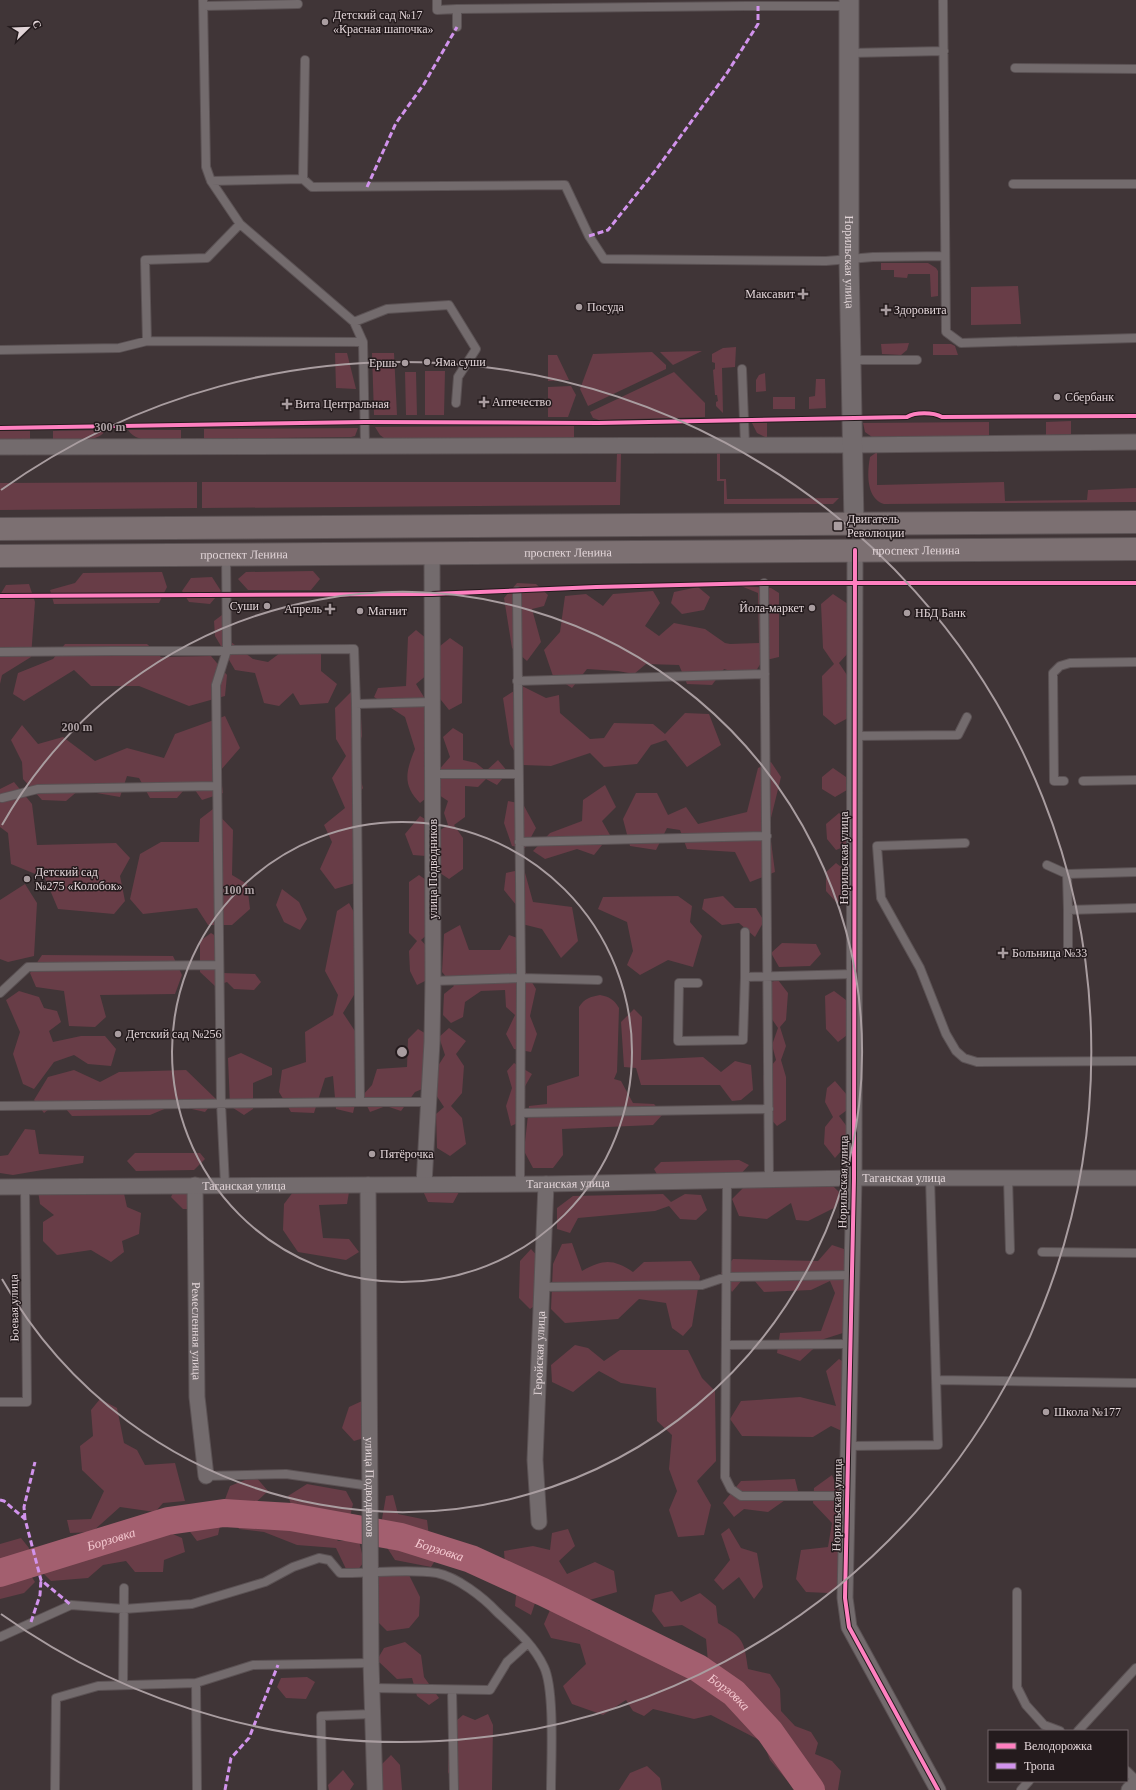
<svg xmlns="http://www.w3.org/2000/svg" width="1136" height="1790" viewBox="0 0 1136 1790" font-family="Georgia,serif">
<rect width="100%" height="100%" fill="#403537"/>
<path fill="#683d47" d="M881,263H928L936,268L938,271V296L931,297L930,274H908L907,278L894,277V270H881Z
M1018,286L1021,324L971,325V287Z
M909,343L907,350L901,355L882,354L881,344Z
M933,344H951L955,346L958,355H933Z
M736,347L735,367L722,368L723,413L716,406V402L718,401L717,395H715L713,370L715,369V363L712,362V354L723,348Z
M702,351L673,365L660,352Z
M652,352L666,365V369L588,406L580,389L593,354Z
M335,353H347L356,389L336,388Z
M372,353H394L397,415H374Z
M548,355H557L569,380L548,381Z
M425,371H445L444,415H425Z
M405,372H416L417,415H406Z
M674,372L705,403V417L599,420L593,418L590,412Z
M765,373L766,391L756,392V380L759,375Z
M816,379H825L826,408L809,409V397L815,396Z
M571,386L576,395L568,417H548V387Z
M773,397H795V409H773Z
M1071,421V434L1046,435V422Z
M989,422V436L872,437L865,432L863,423Z
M752,423H767V438L757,433Z
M574,426V439L384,438L380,435L375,427Z
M358,428L355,436L351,437L204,439V429Z
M105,430C100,444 67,439 53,440V431Z
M128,430H181V439C165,439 137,445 128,430Z
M0,431H30V439L0,440Z
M877,452V485L1004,482L1005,501L1087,500L1088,490L1136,488V502L884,504C866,498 867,473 870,457Z
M617,453H621L620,505L202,508V482H616Z
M717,453H720V479H726L727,499L839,498L833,504H724V481H717Z
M197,482V508L0,510V483Z
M313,571L320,579L311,590H248L238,579L246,572Z
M162,572L167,587L159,603L54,604L50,590L75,583L83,573Z
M212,577L221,591L210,604L189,602L182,591L191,578Z
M517,583L536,584L548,595L544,606L532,609L541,642L527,661L512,648L504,598Z
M29,584L35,602L31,657L2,675L0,684V595L6,585Z
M741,586L771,588L779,593V657L762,661L752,678L724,669L712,685L687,684L679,665L646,664L634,674L618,671L587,669L572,688L553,676L544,650L560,632L565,596L586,594L603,606L613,594L653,591L660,603L645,626L659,636L674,623L705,629L725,643L730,644L759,643L758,593Z
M698,587L710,597L704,610L682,614L671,603L674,592Z
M833,594L848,604L849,652L839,663L849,678L848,718L835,725L823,715L822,676L834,664L823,648L821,604Z
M230,609L231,642L253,659L268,662L288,647H321V671L337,684L328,703L300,705L293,693L279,706L264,703L255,673L235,670L215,636L214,621Z
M416,630L427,639L428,674L416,684L430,707V795L420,803C402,785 406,771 415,749L405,717L374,697L378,688L406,686L408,637Z
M450,638L463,647L462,703L449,710L437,695L435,650Z
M65,644H147L161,657L211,656L227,675L225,696L189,706L139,686H91L74,670L24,701L13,694L18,673L53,659Z
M522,686L546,698L559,695L560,713L590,739L604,738L614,723L653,724L665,734L685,713L709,714L721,745L687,767L666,740L651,745L637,764L604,767L590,753L551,766L523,765L510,744L503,698Z
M351,692L360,698L362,736L355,757L363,788L352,804L362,819V881L335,889L320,869L332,842L324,825L345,808L332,778L346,756L336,739L335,708Z
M225,716L240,748L220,771L223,793L202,800L190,783L177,798H150L139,778L127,776L120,797L79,790L66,801L42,800L23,779L22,762L11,740L22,725L38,744L63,737L95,761L127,748L164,758L175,734Z
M453,728L463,734V760L476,763L486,771L498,760L508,772L497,785L486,779L478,787L465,786V817L454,825L463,838V869L449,879L437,871V832L448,825L444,813L448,801L436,793L437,772L450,757L443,737Z
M771,762L781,777L769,826L775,872L750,882L735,852L687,849L680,830L667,828L656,850L630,846L623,819L636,793H657L668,815L686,807L698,824L747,812L758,768Z
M833,768L846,777L847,790L835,797L822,789V777Z
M14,782L32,804L37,845L116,843L130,858L120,876L125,901L114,914L58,909L45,878L11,864L8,833L0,827V789Z
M605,785L616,807L602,821L610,835L594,855L577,849L545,859L533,851L550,833L582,821L583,800Z
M508,801L523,804L536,828L525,848L512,846L504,823Z
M213,809L233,830L232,875L247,884L250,909L232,925H208L197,908L143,914L130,899L140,854L161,842H199L200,819Z
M839,813L849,821L851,844L836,850L827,839L826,824Z
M420,816L430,822L426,856L413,855L405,834Z
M836,863L850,874V897L837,903L826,891V872Z
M524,869L533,902L572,907L578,941L561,958L542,929L518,923L517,906L504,890L506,873Z
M419,875L429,882V933L421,940L429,949L427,980L417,985L410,971L409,951L417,941L409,933V882Z
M25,884L37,903L34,956L8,962L0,959V900Z
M282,889L299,902L307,919L300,930L284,922L276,905Z
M678,896L692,906L690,922L702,936L693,967L668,960L640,975L627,965L633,951L627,922L598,909L603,897Z
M723,896L735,908H756L764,921L755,937L739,923L722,925L702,909L704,899Z
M349,903L355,914L354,995L343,1013L355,1031L357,1096L353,1113L336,1109L333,1076L325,1078L314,1113L291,1112L279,1092L282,1070L306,1062L305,1032L333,1015L338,995L325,971L337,911Z
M460,925L469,950H500L509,935L523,940L524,969L536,989L530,1016L537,1034L531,1052L514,1049L506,1034L515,1015L506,1007L505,990L481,991L465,1002L463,1017L451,1023L443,1015L444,994L454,986L442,972L444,934Z
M211,933L224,941L222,973L255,974L261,982L254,990L234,989L227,982L215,986L200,972V941Z
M782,943L816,944L821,954L810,966L779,967L771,953Z
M42,955L173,956L182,975L175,994L100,995L106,1017L95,1027L69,1026L64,991L36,987L30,973Z
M778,980L788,993L786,1020L780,1027L786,1046L781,1060L786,1077V1120L777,1126L765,1113L763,1076L776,1060L772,1045L778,1028L763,1006L764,984Z
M19,991L39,997L44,1008L57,1011L61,1022L49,1031L53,1042L81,1036H105L116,1049L111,1066L88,1064L74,1055L54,1062L34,1089L23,1084L13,1054L20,1032L6,1000Z
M834,991L850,1003L851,1032L838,1042L826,1029L825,996Z
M600,995C609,997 614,999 619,1008L617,1072L614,1079L621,1081L633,1103L654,1104L663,1114L653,1125L562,1129L563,1155L553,1168H533L524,1151L529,1106L547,1104V1086L579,1076V1007C585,998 590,997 600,995Z
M634,1009L642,1017L641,1060L703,1057L721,1072L735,1061L751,1065L753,1090L741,1100L732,1101L720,1085H641L636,1068L624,1067L621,1022Z
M449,1028L466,1041L456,1054L464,1066L462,1093L451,1106L462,1118L466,1144L450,1156L437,1148L436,1114L444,1107L436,1095V1069L445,1055L439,1037Z
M418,1029L428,1035L427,1087L415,1092L401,1111L386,1106L370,1112L362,1096L372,1085L377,1069L407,1067L408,1039Z
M241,1053L272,1068V1075L253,1083V1109L244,1115L230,1106L228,1058Z
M514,1063L532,1074L524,1088L522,1121L511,1126L506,1106L512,1088L507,1071Z
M74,1070L100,1082L119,1072L186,1070L216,1099L205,1112L174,1105L150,1115L72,1116L59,1101L44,1113L34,1100L48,1077Z
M835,1081L847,1095V1110L839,1116L848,1128L849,1142L835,1158L824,1144L825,1127L833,1117L825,1102L827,1088Z
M25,1129L35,1130L39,1154L84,1156L83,1163L13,1175L0,1173V1156L8,1155Z
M135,1153H200L205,1159L194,1170L136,1171L127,1161Z
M739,1160L749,1165L739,1176L659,1178L654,1169L661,1162Z
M832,1185L842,1195L836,1207L808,1221L796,1220L791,1203L767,1219L739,1216L732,1199L743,1188Z
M123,1189L127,1207L141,1213L139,1234L122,1241L124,1252L111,1262L91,1250L57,1255L43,1241V1222L54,1215L40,1204L38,1191Z
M175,1189H186L191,1200V1209H183L171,1197Z
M423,1191L459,1192L453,1203L428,1202Z
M293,1192H349L347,1204L319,1205L323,1238L349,1239L359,1252L346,1260L298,1252L283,1230L284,1204Z
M663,1194L671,1202L685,1194L701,1195L707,1210L696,1220L680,1219L669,1206L655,1211L578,1218L570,1233L557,1229V1208L573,1196Z
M572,1243L582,1271C604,1259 613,1259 633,1272L644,1262L691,1261L700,1276L692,1326L683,1336L672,1328L666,1303L639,1299L618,1319L565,1323L551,1309L553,1264L562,1244Z
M832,1245L847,1250L846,1332L824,1339L800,1361L777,1353L780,1333L821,1331L835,1293L830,1281L811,1290L764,1292L748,1273L732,1292L721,1273L733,1259L818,1261Z
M531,1249L539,1258V1303L530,1309L519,1298L520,1261Z
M575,1345L588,1348L604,1361L620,1350H688L702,1378L715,1391L716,1461L697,1481L711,1505L704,1535L678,1537L669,1510L677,1491L669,1469L672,1435L657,1421L656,1388L621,1383L599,1371L573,1392L552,1382L551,1365Z
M839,1359L853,1368L844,1432L831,1426L813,1437L742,1436L730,1419L741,1401L800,1397L836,1406L826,1371Z
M100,1399L117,1408L124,1443L137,1450L145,1465L175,1463L185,1501L163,1503L155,1512L120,1507L92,1532L70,1533L67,1520L91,1519L104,1491L82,1470L80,1446L93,1436L91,1410Z
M362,1401L367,1437L354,1441L342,1428L349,1407Z
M832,1475L845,1506L842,1585L828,1593L806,1592L796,1579L801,1550L828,1547L832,1523L813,1503L814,1488Z
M255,1476L268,1491L249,1509L257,1523L280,1521L303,1532L328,1530L338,1541H359L364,1562L357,1571L346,1569L336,1548L297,1545L264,1532L239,1529L224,1502L230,1486Z
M795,1479L798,1491L768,1512L744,1509L734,1517L723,1503L741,1481Z
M307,1484L346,1491L353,1504L349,1521L337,1525L293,1510L288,1496Z
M393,1495L398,1514L427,1520L429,1536L441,1551L431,1567L395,1560L386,1546L394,1533L382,1519L386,1496Z
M192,1510L211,1511L220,1526L218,1535L197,1541L188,1529Z
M729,1528L741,1548L757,1553L763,1587L754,1599L739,1577L723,1590L714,1580L730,1560L721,1534Z
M161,1529L182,1538L185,1552L164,1560L163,1572H135L126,1561L103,1565L88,1578L51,1581L43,1573L48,1563L87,1559L98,1548Z
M568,1529L575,1546L559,1561L567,1574L595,1562L614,1571L617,1592L579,1603L538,1594L531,1615L515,1606L518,1576L505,1566L504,1551L533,1546L550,1550L552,1533Z
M21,1538L29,1548L27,1562L0,1567V1544Z
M387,1567L409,1575L420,1597L419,1616L409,1628L387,1631L377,1621L375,1578Z
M28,1571L35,1582L24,1593L0,1599V1580L4,1577Z
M672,1591L681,1602L700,1593L716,1606L718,1623C743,1638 744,1639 748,1669L770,1674L780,1689L781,1711L795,1726L811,1732L818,1743L815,1754L832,1761L841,1771L838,1790H814L800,1770L784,1733L770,1715L748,1707L726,1676L708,1662L706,1639L682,1625L664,1627L652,1611L655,1595Z
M550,1610L578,1614L589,1631H607L612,1640L631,1639L662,1656L669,1664L696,1672L736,1701L742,1713L767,1735L782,1756L786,1766L802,1781L807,1790H795L770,1760L763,1742L711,1715L694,1719L653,1709L644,1716L633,1711L626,1700L603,1715L572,1704L563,1686L586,1664L580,1644L551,1638L544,1624Z
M405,1642L421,1655L424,1677L439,1698L429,1705L417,1696L412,1678L397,1679L377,1660L384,1648Z
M307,1677L315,1682L306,1699L286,1698L277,1687L281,1678Z
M488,1714L493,1725L492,1790H457L448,1772L450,1726L463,1715L475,1720Z
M391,1755L400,1765L402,1790H382L377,1769Z
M647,1766L660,1778L662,1790H619L630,1773Z
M343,1770L354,1784L350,1790H329L328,1785Z"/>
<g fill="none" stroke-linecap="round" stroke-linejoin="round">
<path stroke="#a35f6f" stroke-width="28" id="s1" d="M0,1573L168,1521L224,1513L291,1517L401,1537L471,1559L543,1592L698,1668L734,1693L770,1732L811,1790"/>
<g stroke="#5b5254" stroke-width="10">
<path id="service" d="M203,0L206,167L211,181L240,224L354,322L363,342L365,445
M437,0V10L457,9
M943,0L946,332L961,343L1136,338
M203,6L298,4
M457,27V9L744,6H849
M850,53L944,51
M1015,68L1136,69
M303,179L305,60
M211,181L303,179L312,187L565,185L589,236L604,259L826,261L873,257L945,256
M1013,184H1136
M354,322L387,309L449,305L476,349L458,377L456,403
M147,341L145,260L207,258L240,224
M0,350L119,348L147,341L363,342
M851,360H917
M742,369L745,445
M764,583L769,1180
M517,591L521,978L520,1184
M0,652L354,649L356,704L360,1102L0,1106
M517,681L765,674
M356,704L433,702
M854,736L958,735L967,717
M433,774H518
M1064,781H1054L1053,673L1060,666L1070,663L1136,662
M1083,781L1136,780
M2,798L38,789L217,786
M519,842L767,836
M965,843L877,846L881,898L920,968L946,1034L956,1051L964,1058L977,1062L1136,1061
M1047,865L1067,874L1068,910L1136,908
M1067,874L1136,872
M1068,910V953
M745,932V977
M433,981L521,978L598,980
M698,983H679L678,1041L743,1040L745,977L854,974
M0,993L28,967L219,965
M360,1102H429
M521,1113L769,1109
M1008,1178L1010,1250
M727,1181L725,1477L731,1489L741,1496H848
M225,1185L221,1103L216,685L227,650L226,555
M1042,1252L1136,1253
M542,1287L702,1285L726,1277L852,1275
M726,1345L851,1344
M936,1380L1136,1383
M0,1402H27L25,1187
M849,1446L938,1445L930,1178
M206,1476L286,1474L370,1486
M1017,1592V1687L1026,1705L1044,1725L1060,1731
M0,1637L71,1605L124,1609L192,1604L265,1582L293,1567L319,1558L329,1560L340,1573C371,1574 405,1568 437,1573C457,1577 483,1597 497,1612C514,1628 534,1645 544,1667C555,1690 551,1761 551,1790
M196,1683L197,1790
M123,1685L124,1588
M372,1688L490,1690L507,1662L528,1643
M452,1690L454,1790
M1078,1731L1136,1668
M1127,1771L1136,1780
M55,1790L56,1698L98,1686L196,1683L253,1665L371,1663
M322,1790L321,1716L372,1714
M1021,1790L1029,1781"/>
</g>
<g stroke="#5b5254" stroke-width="17">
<g id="minor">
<path d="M0,447L853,445L1136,442"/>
<path d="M855,550L854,1178L845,1598L849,1627L938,1790"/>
<path d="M424,1184L432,1042L433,981L432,554"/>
<path id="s2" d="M195,1185L197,1397L206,1476"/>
<path id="s3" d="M368,1185L371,1663L375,1790"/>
<path id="s4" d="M0,1187L546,1184L854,1178H1136"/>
<path id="s5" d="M539,1522L535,1460L546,1184"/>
<path d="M1129,1790L1136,1783"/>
</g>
</g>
<g stroke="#5b5254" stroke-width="21">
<g id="tertiary">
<path id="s6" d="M849,0V260L854,524"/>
</g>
</g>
<g stroke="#5b5254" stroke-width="24">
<g id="primary">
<path d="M0,529L1136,522"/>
<path id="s7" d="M0,556L1136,549"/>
</g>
</g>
<use href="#service" stroke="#736b6d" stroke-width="8"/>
<use href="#minor" stroke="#736b6d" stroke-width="15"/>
<use href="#tertiary" stroke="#736b6d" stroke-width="19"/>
<use href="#primary" stroke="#7c7072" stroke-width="22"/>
<path stroke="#d193ec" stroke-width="3" stroke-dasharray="6 3" stroke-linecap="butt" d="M367,187L396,123L424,84L457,27
M589,236L608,230L655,171L727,73L758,24V6
M0,1500L4,1501L25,1519L41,1580L71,1605
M25,1519L24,1507L35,1462
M31,1622L40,1595L41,1580
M225,1790L231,1758L249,1738L278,1665"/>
<g stroke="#241b1d" stroke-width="6">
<path id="cycleway" d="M0,428L365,422L598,423L907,417C915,412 933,412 942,417L1136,416
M855,550L854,1178L845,1598L849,1627L938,1790
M0,596L432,594L596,587L764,583H1136"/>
</g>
<use href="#cycleway" stroke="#ff80c0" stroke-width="4"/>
</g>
<g fill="none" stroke="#a99da0" stroke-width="2">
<circle cx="402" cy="1052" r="230"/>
<path d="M2 825A460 460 0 1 1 2 1279"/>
<path d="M1 490A690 690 0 1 1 1 1614"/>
</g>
<g fill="#a99da0" stroke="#241b1d" stroke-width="1.5">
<circle cx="325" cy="22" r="4"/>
<path d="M801 288h4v4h4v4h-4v4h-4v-4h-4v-4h4z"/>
<circle cx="579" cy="307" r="4"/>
<path d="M884 304h4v4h4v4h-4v4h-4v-4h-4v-4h4z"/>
<circle cx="427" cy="362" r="4"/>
<circle cx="405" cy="363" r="4"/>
<circle cx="1057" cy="397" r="4"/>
<path d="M482 396h4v4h4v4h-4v4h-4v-4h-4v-4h4z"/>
<path d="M285 398h4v4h4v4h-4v4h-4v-4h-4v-4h4z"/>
<rect x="833" y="521" width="10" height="10" rx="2"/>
<circle cx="267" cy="606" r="4"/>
<circle cx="812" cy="608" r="4"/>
<path d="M328 603h4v4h4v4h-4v4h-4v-4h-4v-4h4z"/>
<circle cx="360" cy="611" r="4"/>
<circle cx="907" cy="613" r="4"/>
<circle cx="27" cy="879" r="4"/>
<path d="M1001 947h4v4h4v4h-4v4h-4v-4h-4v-4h4z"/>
<circle cx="118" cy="1034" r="4"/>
<circle cx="372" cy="1154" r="4"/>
<circle cx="1046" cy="1412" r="4"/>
</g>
<g text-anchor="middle" stroke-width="3" stroke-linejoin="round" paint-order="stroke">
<g font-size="12" fill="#e2d5d8" stroke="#241b1d" text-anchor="start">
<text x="333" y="19">Детский сад №17<tspan x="333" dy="14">«Красная шапочка»</tspan></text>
<text x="795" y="298" text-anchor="end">Максавит</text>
<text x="587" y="311">Посуда</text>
<text x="894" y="314">Здоровита</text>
<text x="435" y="366">Яма суши</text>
<text x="397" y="367" text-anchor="end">Ершь</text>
<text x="1065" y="401">Сбербанк</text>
<text x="492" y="406">Аптечество</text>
<text x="295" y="408">Вита Центральная</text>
<text x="847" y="523">Двигатель<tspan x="847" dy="14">Революции</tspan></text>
<text x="259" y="610" text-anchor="end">Суши</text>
<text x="804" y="612" text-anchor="end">Йола-маркет</text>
<text x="322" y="613" text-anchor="end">Апрель</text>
<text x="368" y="615">Магнит</text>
<text x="915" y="617">НБД Банк</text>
<text x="35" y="876">Детский сад<tspan x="35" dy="14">№275 «Колобок»</tspan></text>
<text x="1012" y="957">Больница №33</text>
<text x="126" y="1038">Детский сад №256</text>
<text x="380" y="1158">Пятёрочка</text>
<text x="1054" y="1416">Школа №177</text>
</g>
<g font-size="12" fill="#e2d5d8" stroke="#241b1d">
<text dy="4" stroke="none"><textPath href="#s6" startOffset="262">Норильская улица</textPath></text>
<text dy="4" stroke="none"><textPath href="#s7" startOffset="916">проспект Ленина</textPath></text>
<text dy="4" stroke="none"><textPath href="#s7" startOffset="568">проспект Ленина</textPath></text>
<text dy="4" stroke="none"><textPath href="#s7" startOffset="244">проспект Ленина</textPath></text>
<text transform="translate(844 858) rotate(-90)" y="4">Норильская улица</text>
<text transform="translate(433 869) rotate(-90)" y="4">улица Подводников</text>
<text dy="4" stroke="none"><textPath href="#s4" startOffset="904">Таганская улица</textPath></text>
<text transform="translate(843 1182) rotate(-89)" y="4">Норильская улица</text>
<text dy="4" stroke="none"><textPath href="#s4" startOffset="568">Таганская улица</textPath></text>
<text dy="4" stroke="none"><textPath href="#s4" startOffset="244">Таганская улица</textPath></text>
<text transform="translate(14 1308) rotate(-91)" y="4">Боевая улица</text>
<text dy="4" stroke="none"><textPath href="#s2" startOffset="146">Ремесленная улица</textPath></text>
<text dy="4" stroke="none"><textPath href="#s5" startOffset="169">Геройская улица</textPath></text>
<text dy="4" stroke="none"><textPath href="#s3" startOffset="302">улица Подводников</textPath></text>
<text transform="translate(837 1505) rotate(-89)" y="4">Норильская улица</text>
</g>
<g font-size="13" font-style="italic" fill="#f4c8d0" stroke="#241b1d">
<text dy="5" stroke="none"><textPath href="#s1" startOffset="116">Борзовка</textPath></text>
<text dy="5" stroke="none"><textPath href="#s1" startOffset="452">Борзовка</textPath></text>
<text dy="5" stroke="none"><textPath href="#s1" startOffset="776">Борзовка</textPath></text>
</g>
</g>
<circle cx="402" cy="1052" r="6" fill="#a99da0" stroke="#241b1d" stroke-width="2"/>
<g font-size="12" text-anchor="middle" font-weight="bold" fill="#a99da0" stroke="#241b1d" stroke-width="3" stroke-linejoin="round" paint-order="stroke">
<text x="110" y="431">300 m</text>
<text x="77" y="731">200 m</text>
<text x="239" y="894">100 m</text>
</g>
<rect x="988" y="1730" width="140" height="52" fill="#241b1d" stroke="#706568"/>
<rect x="996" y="1743" width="20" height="6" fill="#ff80c0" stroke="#706568"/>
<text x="1024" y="1750" font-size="12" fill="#e2d5d8">Велодорожка</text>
<rect x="996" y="1763" width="20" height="6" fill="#d193ec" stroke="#706568"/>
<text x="1024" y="1770" font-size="12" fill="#e2d5d8">Тропа</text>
<g transform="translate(28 28) rotate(67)" stroke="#241b1d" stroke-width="3" paint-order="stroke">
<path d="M0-3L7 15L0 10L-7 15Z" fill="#e2d5d8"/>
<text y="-6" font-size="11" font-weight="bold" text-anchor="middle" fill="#e2d5d8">С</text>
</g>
</svg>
